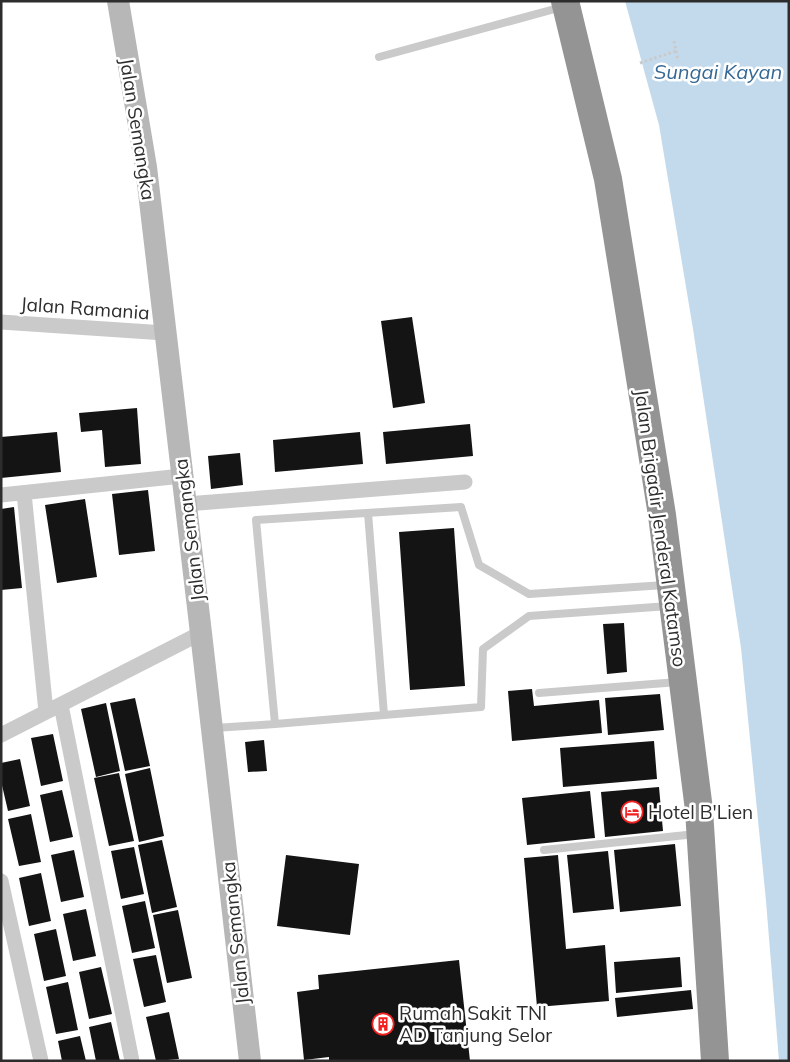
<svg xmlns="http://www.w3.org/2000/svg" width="790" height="1062" viewBox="0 0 790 1062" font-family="Mulish,sans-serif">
<rect width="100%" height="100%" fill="#fff"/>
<path fill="#c3daed" d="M625,1H789V1061H779L766,901L741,648L693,329L659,125Z"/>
<path fill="#141414" d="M412,317L425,403L393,408L381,321Z
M137,408L141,464L105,467L102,430L81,432L79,413Z
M470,424L473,456L386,464L383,432Z
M57,432L61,472L1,478V437Z
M360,432L363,464L275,472L273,440Z
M240,453L243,485L211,489L208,456Z
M148,490L155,551L119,555L112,494Z
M85,499L97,577L57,583L45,505Z
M14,507L22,588L1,590V509Z
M454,528L465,686L410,690L399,532Z
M624,623L627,672L607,674L603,624Z
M532,689L534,706L599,700L602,733L512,741L508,691Z
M660,694L664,730L608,735L605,698Z
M135,698L150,766L125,771L110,703Z
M106,703L120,771L96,777L81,709Z
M53,734L63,781L41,786L31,738Z
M264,740L267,771L248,772L245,742Z
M654,741L657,779L563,787L560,748Z
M20,759L30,806L8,811L1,781V763Z
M150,768L164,836L139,842L125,774Z
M119,773L134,841L109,846L94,778Z
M659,787L663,831L605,837L601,792Z
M62,790L73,837L50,842L40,795Z
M590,791L595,838L527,845L522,798Z
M31,814L41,862L19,866L8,819Z
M162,840L177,907L152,913L138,845Z
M675,844L681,906L620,912L614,850Z
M134,847L144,894L121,899L111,851Z
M74,850L84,897L61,902L51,855Z
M608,851L614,909L573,913L567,855Z
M286,855L359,864L350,935L277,926Z
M558,855L566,949L605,945L609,1001L537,1007L524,858Z
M41,873L51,921L29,926L19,878Z
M145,901L155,948L132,953L122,906Z
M86,909L96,956L73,961L63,914Z
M178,910L192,978L167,983L153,915Z
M56,929L66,976L44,981L34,934Z
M156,955L166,1002L144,1007L133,959Z
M680,957L682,987L616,993L614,962Z
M459,960L470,1061H329V1057L304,1060L297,992L319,989L318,975Z
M101,967L112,1014L89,1019L79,972Z
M68,982L78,1030L56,1034L46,987Z
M691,990L693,1009L617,1017L615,998Z
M169,1012L179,1059L156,1061L146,1017Z
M111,1022L120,1061H96L89,1027Z
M80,1036L86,1061H62L58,1041Z"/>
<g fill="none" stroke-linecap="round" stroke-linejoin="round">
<path stroke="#cacaca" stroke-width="3" stroke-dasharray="2.5 2.5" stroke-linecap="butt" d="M674,41L678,61
M640,63L676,51"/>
<path stroke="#cacaca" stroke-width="8" d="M379,57L562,7
M368,513L384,715
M665,585L529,594L479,565L461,507L256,520L275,724L481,707L483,649L529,616L669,606
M539,693L678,682
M215,728L275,724
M544,850L696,834"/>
<path stroke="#cacaca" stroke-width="15" d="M1,322L165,333
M24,493L46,712
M1,495L182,476
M186,504L465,482
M61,705L132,1061
M1,735L201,633
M1,881L41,1061"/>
<path stroke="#b7b7b7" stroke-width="22" d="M118,1L146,167L201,633L250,1061"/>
<path stroke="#949494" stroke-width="28" d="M565,1L608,179L662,515L699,810L715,1061"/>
</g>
<defs>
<g id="hotel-ring" transform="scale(1.125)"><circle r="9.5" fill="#fff" stroke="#f22020" stroke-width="1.5"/><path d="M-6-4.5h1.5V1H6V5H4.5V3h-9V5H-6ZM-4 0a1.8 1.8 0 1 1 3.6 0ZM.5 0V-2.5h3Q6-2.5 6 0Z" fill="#f22020"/></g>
<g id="building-ring" transform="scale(1.125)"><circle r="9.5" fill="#fff" stroke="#f22020" stroke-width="1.5"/><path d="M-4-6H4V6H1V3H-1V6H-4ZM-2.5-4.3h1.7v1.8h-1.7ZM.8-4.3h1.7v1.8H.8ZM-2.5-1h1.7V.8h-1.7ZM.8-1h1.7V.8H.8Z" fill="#f22020"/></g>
</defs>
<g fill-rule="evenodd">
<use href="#hotel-ring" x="632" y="812"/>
<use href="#building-ring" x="383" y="1024"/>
</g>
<g text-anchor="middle" stroke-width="5" stroke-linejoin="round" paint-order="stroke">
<g font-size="19" fill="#2d2d2d" stroke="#fff">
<text transform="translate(138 129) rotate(81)" y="7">Jalan Semangka</text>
<text transform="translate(85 308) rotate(4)" y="7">Jalan Ramania</text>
<text transform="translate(661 528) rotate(82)" y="7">Jalan Brigadir Jenderal Katamso</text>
<text transform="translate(189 530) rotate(-97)" y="7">Jalan Semangka</text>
<text transform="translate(235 933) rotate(-96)" y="7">Jalan Semangka</text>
</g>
<g font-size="19" fill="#2d2d2d" stroke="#fff" text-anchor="start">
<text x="648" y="819">Hotel B'Lien</text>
<text x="399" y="1020">Rumah Sakit TNI<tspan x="399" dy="22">AD Tanjung Selor</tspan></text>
</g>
<g font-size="20" font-style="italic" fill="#356894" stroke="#fff">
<text x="718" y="79">Sungai Kayan</text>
</g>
</g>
<rect width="790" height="1062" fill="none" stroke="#2d2d2d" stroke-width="5"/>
</svg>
